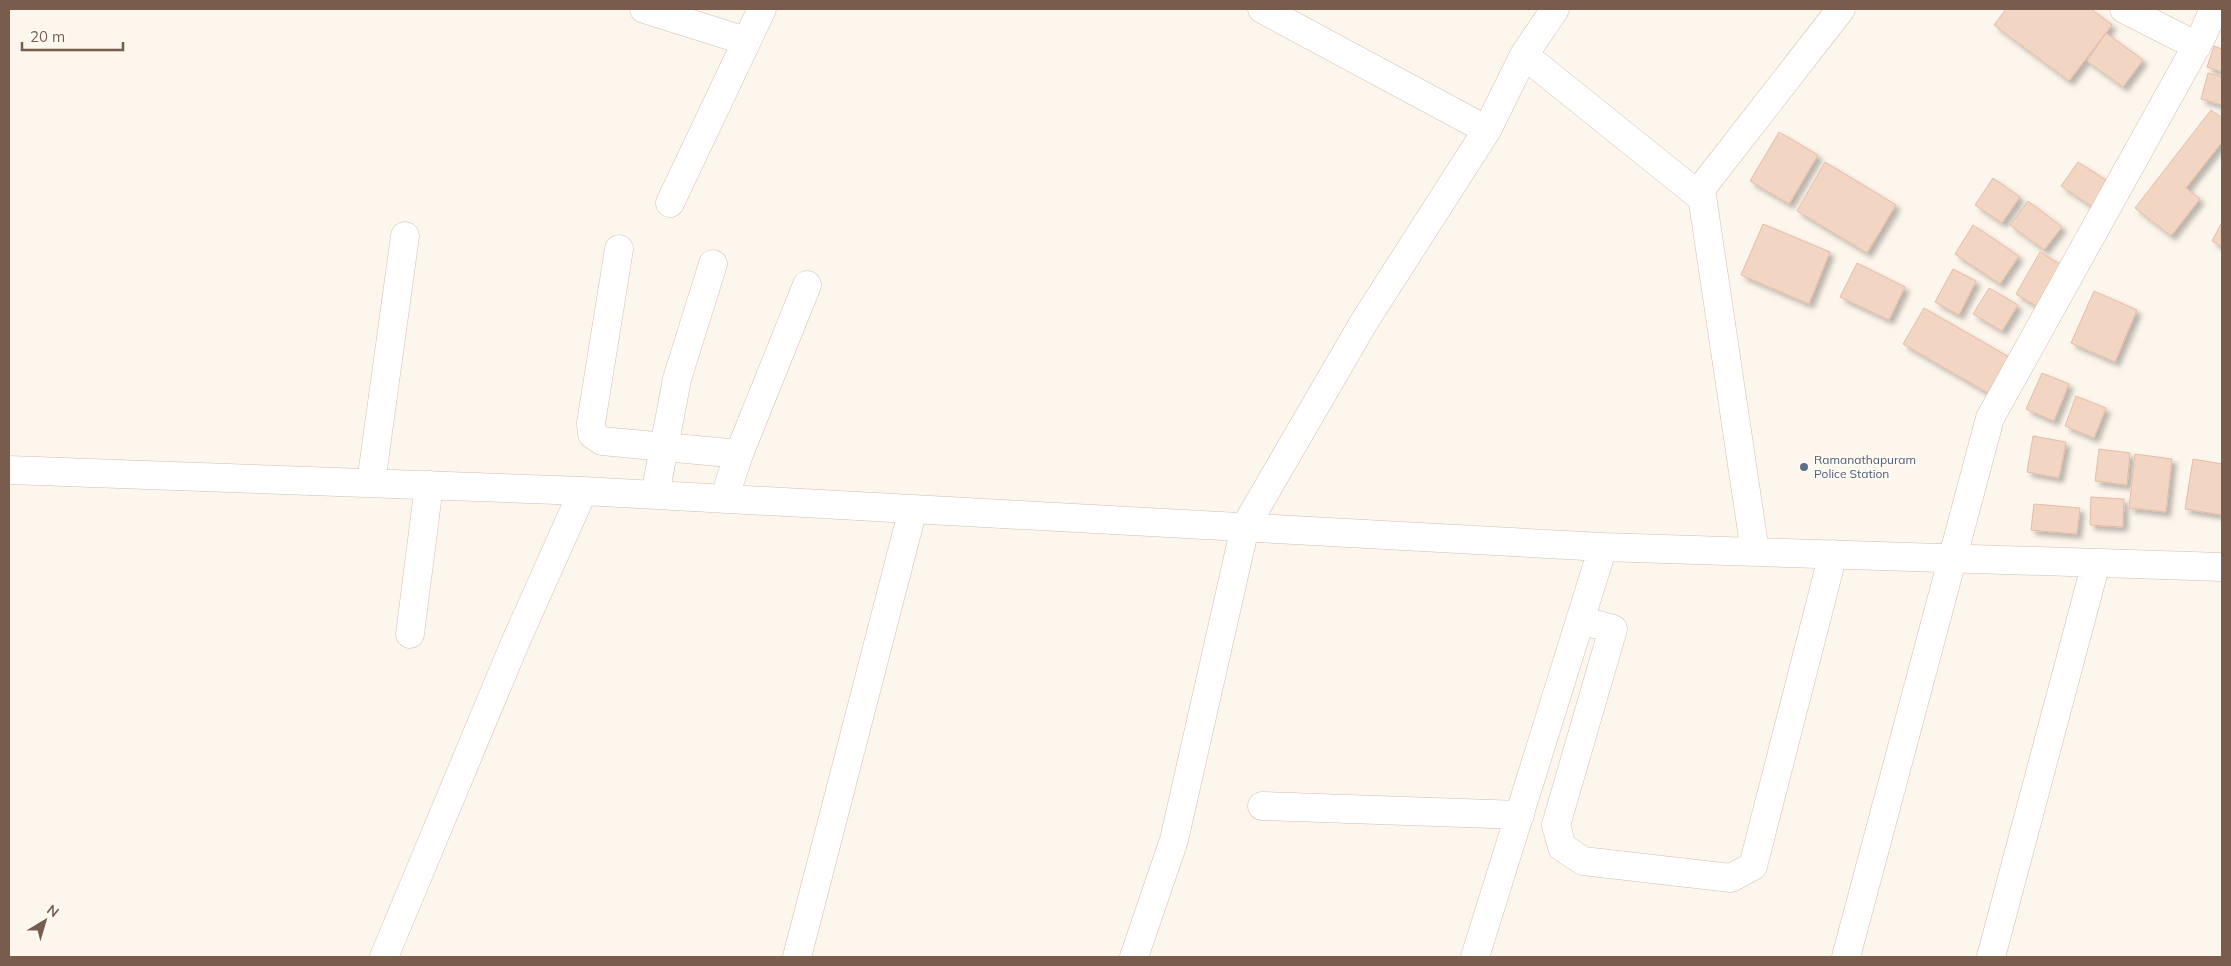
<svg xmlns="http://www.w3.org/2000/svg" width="2231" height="966" viewBox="0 0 2231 966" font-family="Mulish,sans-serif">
<defs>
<filter id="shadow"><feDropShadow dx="4.5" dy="4.5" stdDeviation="2.5" flood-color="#0004"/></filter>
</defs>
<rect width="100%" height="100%" fill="#fdf6ec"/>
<path fill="#f3d5c3" stroke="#e6bba3" filter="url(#shadow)" d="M2006,9H2091L2112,25L2069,81L1994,25Z
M2106,33L2143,60L2123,87L2087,61Z
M2214,46L2222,49V72L2207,67Z
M2208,73L2222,77V105L2201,99Z
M2211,110L2222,118V142L2186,188L2200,199L2171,236L2135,208Z
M1779,132L1818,155L1789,204L1750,181Z
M1825,162L1896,205L1867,253L1797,211Z
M2078,162L2112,184L2096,209L2061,186Z
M1993,178L2020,197L2002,223L1975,205Z
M2028,201L2062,227L2044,250L2010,225Z
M2222,222V247L2212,241Z
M1763,224L1830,252L1809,304L1741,275Z
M1973,225L2019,256L2000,284L1955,254Z
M2040,252L2065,267L2041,309L2016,294Z
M1857,263L1905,287L1889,320L1840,297Z
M1953,269L1976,281L1959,315L1935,302Z
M1989,288L2018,305L2002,331L1973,314Z
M2094,291L2137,310L2115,362L2071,343Z
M1924,308L2009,357L1988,393L1903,344Z
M2042,373L2069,384L2054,421L2026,409Z
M2076,396L2106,408L2094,438L2065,426Z
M2033,436L2066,442L2059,478L2027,472Z
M2099,449L2130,453L2127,485L2095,481Z
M2135,454L2172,459L2166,512L2129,508Z
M2193,459L2222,464V515L2185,509Z
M2091,497L2124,499L2123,527L2090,525Z
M2034,504L2080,508L2077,534L2031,530Z"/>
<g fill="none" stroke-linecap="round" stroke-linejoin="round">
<g stroke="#d1beb0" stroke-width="29">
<path id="minor" d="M644,9L746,41
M1262,9L1487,130
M2124,9L2197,46
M1524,55L1697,194L1841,9
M1701,189L1755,552
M670,203L762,9
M619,249L591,423L592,434L602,441L739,454
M9,470L583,491L1603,547L2222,567
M371,483L405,236
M655,495L677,379L713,264
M724,499L739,454L807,285
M1580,620L1613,629L1556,825L1562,847L1583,861L1731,878L1753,866L1833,554
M410,634L429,485
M1262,806L1520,815
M384,957L515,643L583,491
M797,957L913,509
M1134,957L1174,840L1245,527L1364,322L1487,130L1524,55L1555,9
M1475,957L1603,547
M1846,957L1990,418L2202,36L2214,9
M1991,957L2096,563"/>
</g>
<use href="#minor" stroke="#fff" stroke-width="28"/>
</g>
<circle fill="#5c6f8a" stroke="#fffaf3" stroke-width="2" cx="1804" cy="467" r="5"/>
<g text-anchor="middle" stroke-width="4" stroke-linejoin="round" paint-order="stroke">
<g font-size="12" fill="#4e5e75" stroke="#fffaf3" text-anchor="start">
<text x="1814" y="464">Ramanathapuram<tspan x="1814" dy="14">Police Station</tspan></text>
</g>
</g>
<rect width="2231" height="966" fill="none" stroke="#7a5c4d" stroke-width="20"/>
<g transform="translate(45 921) rotate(38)" stroke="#fffaf3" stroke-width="4" paint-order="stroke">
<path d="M0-4L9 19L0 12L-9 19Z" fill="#7a5c4d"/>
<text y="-8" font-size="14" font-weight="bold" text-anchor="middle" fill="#7a5c4d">N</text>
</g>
<path d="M22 42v8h101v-8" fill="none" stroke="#7a5c4d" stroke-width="2.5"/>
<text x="30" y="42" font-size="15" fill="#7a5c4d" stroke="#fffaf3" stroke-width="4" paint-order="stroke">20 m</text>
</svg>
